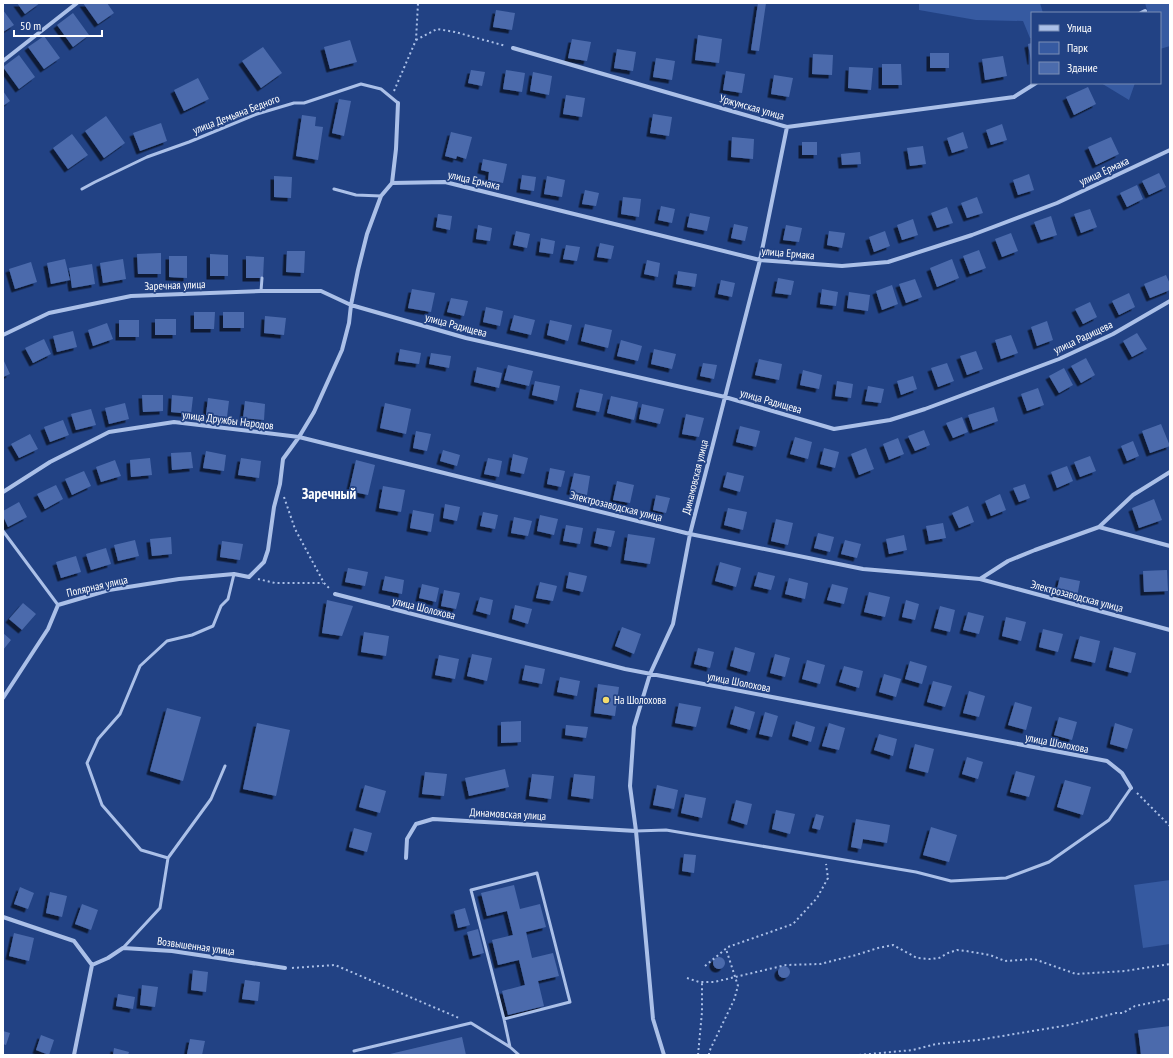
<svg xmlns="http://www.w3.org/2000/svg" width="1173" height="1058" viewBox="0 0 1173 1058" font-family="'PT Sans Narrow',sans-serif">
<defs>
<filter id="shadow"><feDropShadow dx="-3.5" dy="3.5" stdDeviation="0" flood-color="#0009"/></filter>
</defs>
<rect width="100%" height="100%" fill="#224284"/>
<path fill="#365aa1" d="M919,3H1040L1043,13H1032V38H1030L1023,21L976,20L919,10Z
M1145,3H1170V46L1160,49V13H1148Z
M1101,83H1135L1129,100Z
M1170,880V944L1143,948L1134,885Z"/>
<path fill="#4b6bac" filter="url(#shadow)" d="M17,3H40L25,14Z
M83,3H107L114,13L98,24Z
M758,3H766L759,51L751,50Z
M3,10L14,25L3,32Z
M496,10L515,13L512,30L493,27Z
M73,13L89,35L73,47L57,25Z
M698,35L722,39L719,63L695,60Z
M44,36L60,58L44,69L28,47Z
M572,39L591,42L587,61L568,58Z
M350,40L357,62L330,69L324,47Z
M1032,43V61H1031L1028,44Z
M263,47L282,73L261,88L242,61Z
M617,49L636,52L633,71L614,68Z
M930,53H949V68H930Z
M813,54L833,55L832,75L812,74Z
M19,55L35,77L19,89L3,67Z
M1003,56L1007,76L985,80L982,59Z
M656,58L675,61L672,80L653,77Z
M882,64H901L902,85H882Z
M849,67L873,68L871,90L848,88Z
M471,70L485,72L482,86L468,83Z
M506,70L525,73L522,92L503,89Z
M726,71L745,74L742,93L723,90Z
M533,72L552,76L549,95L530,91Z
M774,75L793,78L789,97L771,94Z
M198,78L209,99L184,111L174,90Z
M1088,87L1096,104L1074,115L1066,97Z
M3,91L10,101L3,106Z
M566,95L585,98L582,117L563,114Z
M339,99L351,101L344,136L332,133Z
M653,114L672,117L669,136L650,133Z
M302,115L316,117L315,126L323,127L318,160L296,156Z
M106,116L125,143L104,158L85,131Z
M161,123L167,141L140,151L133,133Z
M1002,124L1007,140L991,145L986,130Z
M451,132L472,137L466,159L457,156L456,159L445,156Z
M963,132L968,148L952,153L947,138Z
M72,134L88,155L68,169L53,148Z
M732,137L754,139L753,159L731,157Z
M1111,137L1119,154L1096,165L1088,147Z
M802,142H817V155H802Z
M923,146L926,164L910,166L907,148Z
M860,152L861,164L842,165L841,154Z
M483,159L507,164L503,183L488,180L489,172L481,170Z
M1159,173L1166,187L1149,195L1142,181Z
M1029,174L1034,190L1018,195L1013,180Z
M522,175L536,177L534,191L520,189Z
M274,176L292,177L291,198L274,197Z
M547,176L565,180L562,197L544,194Z
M1137,185L1143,199L1127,207L1120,193Z
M585,190L599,193L596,206L582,204Z
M623,197L641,199L639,217L621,214Z
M977,197L983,213L967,218L961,203Z
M661,206L675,209L672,223L658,220Z
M947,207L953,223L937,228L931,213Z
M1090,209L1097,227L1081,233L1074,214Z
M690,213L710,217L707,231L687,227Z
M438,214L452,216L450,230L436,227Z
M1051,216L1057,235L1041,240L1034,222Z
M913,219L918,235L902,240L897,225Z
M734,224L748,227L745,241L731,238Z
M478,225L492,228L490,241L476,239Z
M786,225L802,228L799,242L783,240Z
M516,231L530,234L527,248L513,245Z
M829,231L845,233L842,248L827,245Z
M885,231L890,246L874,252L869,237Z
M1011,233L1018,251L1002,257L995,239Z
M541,238L555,241L553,254L539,252Z
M600,243L614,246L611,259L597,257Z
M566,245L580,247L577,261L563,259Z
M979,250L986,268L970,274L963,256Z
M287,251H305L304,273L286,272Z
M161,253V274H138L137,254Z
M210,254L228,255V276H210Z
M169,256H187V278L169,277Z
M246,256L264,257L263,278H246Z
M65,259L70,280L51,284L47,263Z
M123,259L126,279L103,283L100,263Z
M952,259L959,278L937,287L930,268Z
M647,260L660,263L658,277L644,274Z
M31,262L37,282L15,289L9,269Z
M92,264L95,284L72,288L69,268Z
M678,271L697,274L695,287L676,284Z
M1166,275L1170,284V290L1150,298L1144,284Z
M778,278L794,281L791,295L775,293Z
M915,279L922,297L906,303L899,284Z
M721,280L735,283L732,297L718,294Z
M892,285L898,304L882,310L876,291Z
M412,289L435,293L431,312L408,308Z
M822,289L838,292L836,306L820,304Z
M849,292L870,295L868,311L847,308Z
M1129,293L1135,307L1119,315L1112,301Z
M451,298L468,301L464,316L447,312Z
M1090,302L1097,317L1083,324L1075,309Z
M486,307L503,311L500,326L483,322Z
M194,312H215L214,329H194Z
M223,312H244V328H223Z
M514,315L535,320L531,335L510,330Z
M265,316L286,318L284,335L264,333Z
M155,319H176V335H155Z
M119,320H139V337H119Z
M550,320L572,325L568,341L547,335Z
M1047,321L1053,340L1037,346L1031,327Z
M107,323L113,339L93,346L88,330Z
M585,324L612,330L608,348L581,341Z
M73,331L77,347L57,352L53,336Z
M1137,333L1147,349L1132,357L1123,341Z
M1011,335L1018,353L1001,359L995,340Z
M44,339L51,354L33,363L25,348Z
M621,340L642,346L638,361L617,356Z
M400,349L421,353L419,364L398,361Z
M654,349L676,354L672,369L651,364Z
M976,351L983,369L967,375L960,356Z
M431,353L451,356L449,368L429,364Z
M1086,358L1095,375L1081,383L1071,366Z
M3,359L10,374L3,377Z
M759,359L782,364L779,380L755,375Z
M703,363L717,365L714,379L700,376Z
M947,363L954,381L938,387L931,368Z
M508,365L533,371L529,386L504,380Z
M477,367L502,373L499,388L474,382Z
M1064,368L1073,385L1059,393L1049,376Z
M803,370L822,375L819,389L800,385Z
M913,376L917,389L901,395L897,381Z
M535,381L560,386L557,401L532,395Z
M837,381L853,384L851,398L835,396Z
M868,386L884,389L881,403L865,401Z
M1038,388L1044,405L1027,411L1021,394Z
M580,389L603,394L599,412L576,407Z
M142,395H163V411L143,412Z
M172,395L193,397L191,414L171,412Z
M611,396L638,402L634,420L607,413Z
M208,398L229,401L227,417L206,415Z
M245,401L265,404L264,420L243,418Z
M125,403L129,419L109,424L105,408Z
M385,403L411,409L406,434L380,428Z
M642,404L664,409L660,424L639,419Z
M994,407L998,421L973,430L968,415Z
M91,409L96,425L76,430L71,414Z
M686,414L704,418L699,437L682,434Z
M962,417L968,432L953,438L946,423Z
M63,420L69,435L50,442L44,427Z
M1161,424L1170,446L1150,453L1142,431Z
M740,426L760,431L756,447L736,442Z
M924,430L930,445L915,451L908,436Z
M416,431L431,434L427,451L413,448Z
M30,434L38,449L19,458L11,444Z
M795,437L812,442L808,459L790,454Z
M898,438L904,454L889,460L883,444Z
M1133,441L1139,456L1127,461L1121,446Z
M824,448L839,452L835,468L820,464Z
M866,448L874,469L859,475L851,454Z
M443,450L460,455L457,466L440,461Z
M206,451L226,455L224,471L203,468Z
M191,452L193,468L172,470L171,453Z
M513,454L528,458L524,474L510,471Z
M1090,456L1096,471L1080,477L1074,462Z
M150,458L152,475L131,477L130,460Z
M241,458L261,461L259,478L238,475Z
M488,458L502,461L499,477L484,474Z
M115,460L121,476L101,482L96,467Z
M356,460L375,465L368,495L349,491Z
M1067,466L1073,481L1057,488L1051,472Z
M550,468L565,471L561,487L547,484Z
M84,471L91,486L72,495L65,479Z
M727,472L744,476L740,492L723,487Z
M574,473L590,476L587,495L570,491Z
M617,481L634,485L630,503L613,500Z
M1025,484L1030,498L1019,502L1013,488Z
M56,485L63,499L45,509L37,494Z
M383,486L405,490L401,512L379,508Z
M1000,494L1006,510L991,516L985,501Z
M656,495L670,498L666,513L653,510Z
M1154,499L1162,520L1139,528L1132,508Z
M19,502L27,517L8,527L3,516V511Z
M445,504L460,507L457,521L443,518Z
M968,506L974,522L959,528L952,513Z
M728,508L747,512L743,530L724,525Z
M413,510L434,514L431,532L410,528Z
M483,512L498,515L495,529L480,526Z
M540,515L558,519L554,535L537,531Z
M514,517L532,521L528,536L511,533Z
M776,519L793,523L788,545L771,541Z
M943,523L946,538L929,541L926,526Z
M566,525L583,528L580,544L563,541Z
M597,528L615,531L611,547L594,543Z
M818,533L834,537L830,552L814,548Z
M628,534L655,538L650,564L624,560Z
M904,535L907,550L889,554L886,539Z
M171,537L172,554L152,556L150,539Z
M135,540L139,556L118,561L114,545Z
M845,540L861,544L857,558L841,554Z
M222,541L243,544L240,560L220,557Z
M106,548L111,564L91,570L86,554Z
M76,556L81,572L61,578L56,562Z
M720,562L741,568L736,587L715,581Z
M348,568L368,572L365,586L345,582Z
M1167,570L1168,591L1144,592L1143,571Z
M569,572L587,576L583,592L566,588Z
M758,572L775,576L771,590L754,586Z
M385,576L404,580L402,594L382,590Z
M1060,577L1080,581L1077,597L1056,593Z
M789,578L808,583L805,599L785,594Z
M540,582L557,586L553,601L536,598Z
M422,584L439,588L436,602L419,598Z
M832,584L848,588L844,604L827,600Z
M444,590L460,593L456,609L441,606Z
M869,592L890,597L885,617L864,612Z
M480,597L493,600L490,615L476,611Z
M327,600L353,606L342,636L322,633Z
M906,600L919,604L915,620L902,617Z
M23,603L36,614L22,630L9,619Z
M515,605L532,609L528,624L512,619Z
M940,606L955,610L950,632L934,628Z
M968,612L984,616L979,634L963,630Z
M1006,617L1026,622L1021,641L1002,636Z
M622,627L641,634L634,654L615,646Z
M1043,629L1063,634L1058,652L1039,647Z
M364,632L389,636L386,656L361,652Z
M3,633L11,640L3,650Z
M1080,636L1100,641L1095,663L1074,658Z
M735,647L755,653L750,672L730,666Z
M1114,647L1136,653L1131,673L1109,667Z
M698,648L714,652L710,668L694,664Z
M472,654L492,658L487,681L467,676Z
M775,654L790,658L785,677L770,673Z
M439,655L459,659L455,679L435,675Z
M807,660L825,665L820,684L802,679Z
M910,661L927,666L922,684L905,679Z
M525,665L545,669L542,684L522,680Z
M844,666L863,671L859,688L839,682Z
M884,674L901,679L896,697L879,692Z
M560,677L580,681L577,696L557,692Z
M933,681L952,686L945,707L927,702Z
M598,684L619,687L615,716L594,713Z
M969,691L985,696L979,717L963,713Z
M1015,702L1032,707L1026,730L1008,725Z
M679,703L701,707L696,727L675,723Z
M735,706L755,712L750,730L730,724Z
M167,708L201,717L183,781L150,771Z
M765,712L778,716L772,737L759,734Z
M1059,717L1077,722L1072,740L1054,735Z
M521,721V742L501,743V722Z
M796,721L815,727L811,742L792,736Z
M257,723L290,730L276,796L243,789Z
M829,723L845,728L839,750L822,746Z
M1115,723L1133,729L1127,749L1110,744Z
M566,725L588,727L586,738L565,735Z
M879,734L897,739L893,756L874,750Z
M915,744L934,749L928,773L909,768Z
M967,757L983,762L978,779L962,774Z
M505,769L509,787L469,796L465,778Z
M1016,771L1035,776L1029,797L1010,792Z
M425,772L447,774L444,796L422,794Z
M532,774L554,776L551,799L529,796Z
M574,774L595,776L593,799L571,796Z
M1065,780L1091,787L1083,815L1057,807Z
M365,785L386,791L380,813L359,807Z
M657,785L678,790L674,809L653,805Z
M685,794L706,798L702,818L681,813Z
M736,800L752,804L747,825L731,820Z
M776,810L795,814L790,834L772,829Z
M816,814L824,816L820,830L812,828Z
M856,819L890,825L887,843L863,839L861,849L851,847Z
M931,827L957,835L949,862L923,855Z
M354,828L372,833L367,852L349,847Z
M684,854L696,855L694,873L682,871Z
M514,885L520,909L540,904L546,927L526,932L532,958L553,953L559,976L538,981L544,1006L508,1015L502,991L525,985L519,960L498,965L492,940L513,935L507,911L487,916L481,893Z
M20,887L34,893L28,909L14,904Z
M50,892L67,896L62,917L46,913Z
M82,904L98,910L91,930L75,924Z
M465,908L470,925L458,928L454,911Z
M478,929L484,953L473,956L467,932Z
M14,933L34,938L29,961L9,956Z
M713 963a6 6 0 1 1 12 0a6 6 0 1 1-12 0Z
M778 972a6 6 0 1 1 12 0a6 6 0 1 1-12 0Z
M193,970L208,972L206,992L191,990Z
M245,980L260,982L258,1001L242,999Z
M142,985L158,987L155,1007L140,1005Z
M118,994L135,997L133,1009L116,1006Z
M1170,1026V1055H1141L1138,1030Z
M3,1031L10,1033L6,1045L3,1044Z
M41,1035L54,1040L49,1055L36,1050Z
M462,1037L466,1055H390V1054Z
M190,1039L205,1041L202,1055L187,1054Z
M114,1048L129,1052L128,1055H113Z"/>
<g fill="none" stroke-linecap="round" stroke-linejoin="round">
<path stroke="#abc0e8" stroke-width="2" stroke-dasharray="2 3" stroke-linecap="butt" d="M416,40L437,29L455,32L506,46
M394,91L416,40L418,3
M284,497L295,529L324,583L330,589
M258,579L275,583H323
M1137,793L1170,826
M705,966L728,947L793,924L817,898L828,878L826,864
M292,968L335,965L459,1018
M687,978L699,982H714L786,965L820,964L856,955L878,948L893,945L917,958L930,959L939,958L948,953L957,950L966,951L990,955L1005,961L1034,959L1076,974L1125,971L1170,964
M698,1055L702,1012V982
M709,1055V1052L734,1000L738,986L726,949
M859,1055L913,1050L936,1044L978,1040L1069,1025L1116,1013H1123L1135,1006L1170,999"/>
<path stroke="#abc0e8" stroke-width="3" d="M82,189L95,182L147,157L189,142L257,114L294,103H304L361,84L381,89L398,103
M334,189L356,195L381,196
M261,291L262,278
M3,531L58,605
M636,831L666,830L916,872L951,881L1006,878L1049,862L1109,820L1131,788
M168,858L141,850L102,805L87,763L98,739L120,714L140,666L167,641L192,635L213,626L221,606L228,599L234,574
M123,948L160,908L168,858L211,799L225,766
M504,1019L570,1002L537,873L471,890L504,1019L510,1047
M354,1051L471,1023L510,1047L519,1055"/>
<path stroke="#abc0e8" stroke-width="4" d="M1141,13L1145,11
M513,48L787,127L1014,97L1036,83
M3,61L77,3
M392,183L445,182L760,260L842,266L888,262L972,235L1057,203L1170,150
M3,335L49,313L131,296L261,291H321L351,305L466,338L725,397L834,429L890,420L925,409L1059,359L1113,334L1170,301
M3,492L50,462L109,432L174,422L299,437L690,534L863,569L980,579L1170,630
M1099,527L1170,546
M980,579L1008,561L1035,550L1099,527L1133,495L1170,472
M335,594L625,669L1107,761L1122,773L1131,788
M3,698L48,629L58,605L109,590L179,579L234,574L249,577L264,562L268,550L274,507L280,484L283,459L299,437L314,412L342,350L349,323L351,305L358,270L367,234L381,196L392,183L396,149L398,103
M406,858L407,839L416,824L433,819L636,831
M3,917L74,941L92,965
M74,1055L92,965L108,958L123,948L172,951L285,968
M664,1055L653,1019L636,831L630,786L634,727L650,674L673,624L690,534L760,260L787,127"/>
</g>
<circle fill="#f4dc6d" stroke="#224284" stroke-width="1.5" cx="606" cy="700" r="4"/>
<g text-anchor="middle" stroke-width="3.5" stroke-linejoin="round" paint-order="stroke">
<g font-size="11" fill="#fff" stroke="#224284">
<text transform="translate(752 107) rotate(16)" y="4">Уржумская улица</text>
<text transform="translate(236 114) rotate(-21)" y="4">улица Демьяна Бедного</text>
<text transform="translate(1104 171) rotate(-25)" y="4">улица Ермака</text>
<text transform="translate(474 180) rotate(13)" y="4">улица Ермака</text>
<text transform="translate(788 253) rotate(5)" y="4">улица Ермака</text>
<text transform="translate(175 285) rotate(-2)" y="4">Заречная улица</text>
<text transform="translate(456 325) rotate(15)" y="4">улица Радищева</text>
<text transform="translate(1083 337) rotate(-25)" y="4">улица Радищева</text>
<text transform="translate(771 401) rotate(16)" y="4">улица Радищева</text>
<text transform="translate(228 420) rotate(7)" y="4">улица Дружбы Народов</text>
<text transform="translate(695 477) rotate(-76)" y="4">Динамовская улица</text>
<text transform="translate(616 506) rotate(14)" y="4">Электрозаводская улица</text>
<text transform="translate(97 586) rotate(-13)" y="4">Полярная улица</text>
<text transform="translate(1077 596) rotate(15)" y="4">Электрозаводская улица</text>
<text transform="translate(424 608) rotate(14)" y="4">улица Шолохова</text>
<text transform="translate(739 682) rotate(11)" y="4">улица Шолохова</text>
<text transform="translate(1057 743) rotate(11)" y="4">улица Шолохова</text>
<text transform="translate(508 814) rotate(3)" y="4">Динамовская улица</text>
<text transform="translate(196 946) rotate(8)" y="4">Возвышенная улица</text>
</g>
<g font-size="11" fill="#fff" stroke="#224284" text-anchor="start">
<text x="614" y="704">На Шолохова</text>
</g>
<g font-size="15" font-weight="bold" fill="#fff" stroke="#224284">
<text x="329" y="499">Заречный</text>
</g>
</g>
<rect width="1173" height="1058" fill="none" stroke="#ffffff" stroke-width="8"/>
<rect x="1031" y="12" width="130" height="72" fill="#224284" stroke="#7a8eb5"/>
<rect x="1039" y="25" width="20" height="6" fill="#abc0e8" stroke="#7a8eb5"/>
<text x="1067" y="32" font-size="12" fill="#ffffff">Улица</text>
<rect x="1039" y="42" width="20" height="12" fill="#365aa1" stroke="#7a8eb5"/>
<text x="1067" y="52" font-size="12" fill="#ffffff">Парк</text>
<rect x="1039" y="62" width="20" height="12" fill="#4b6bac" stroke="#7a8eb5"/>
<text x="1067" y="72" font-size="12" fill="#ffffff">Здание</text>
<path d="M14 30v6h88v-6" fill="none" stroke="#ffffff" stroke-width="2"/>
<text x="20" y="30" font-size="12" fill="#ffffff" stroke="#224284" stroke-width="3" paint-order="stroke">50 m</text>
</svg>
